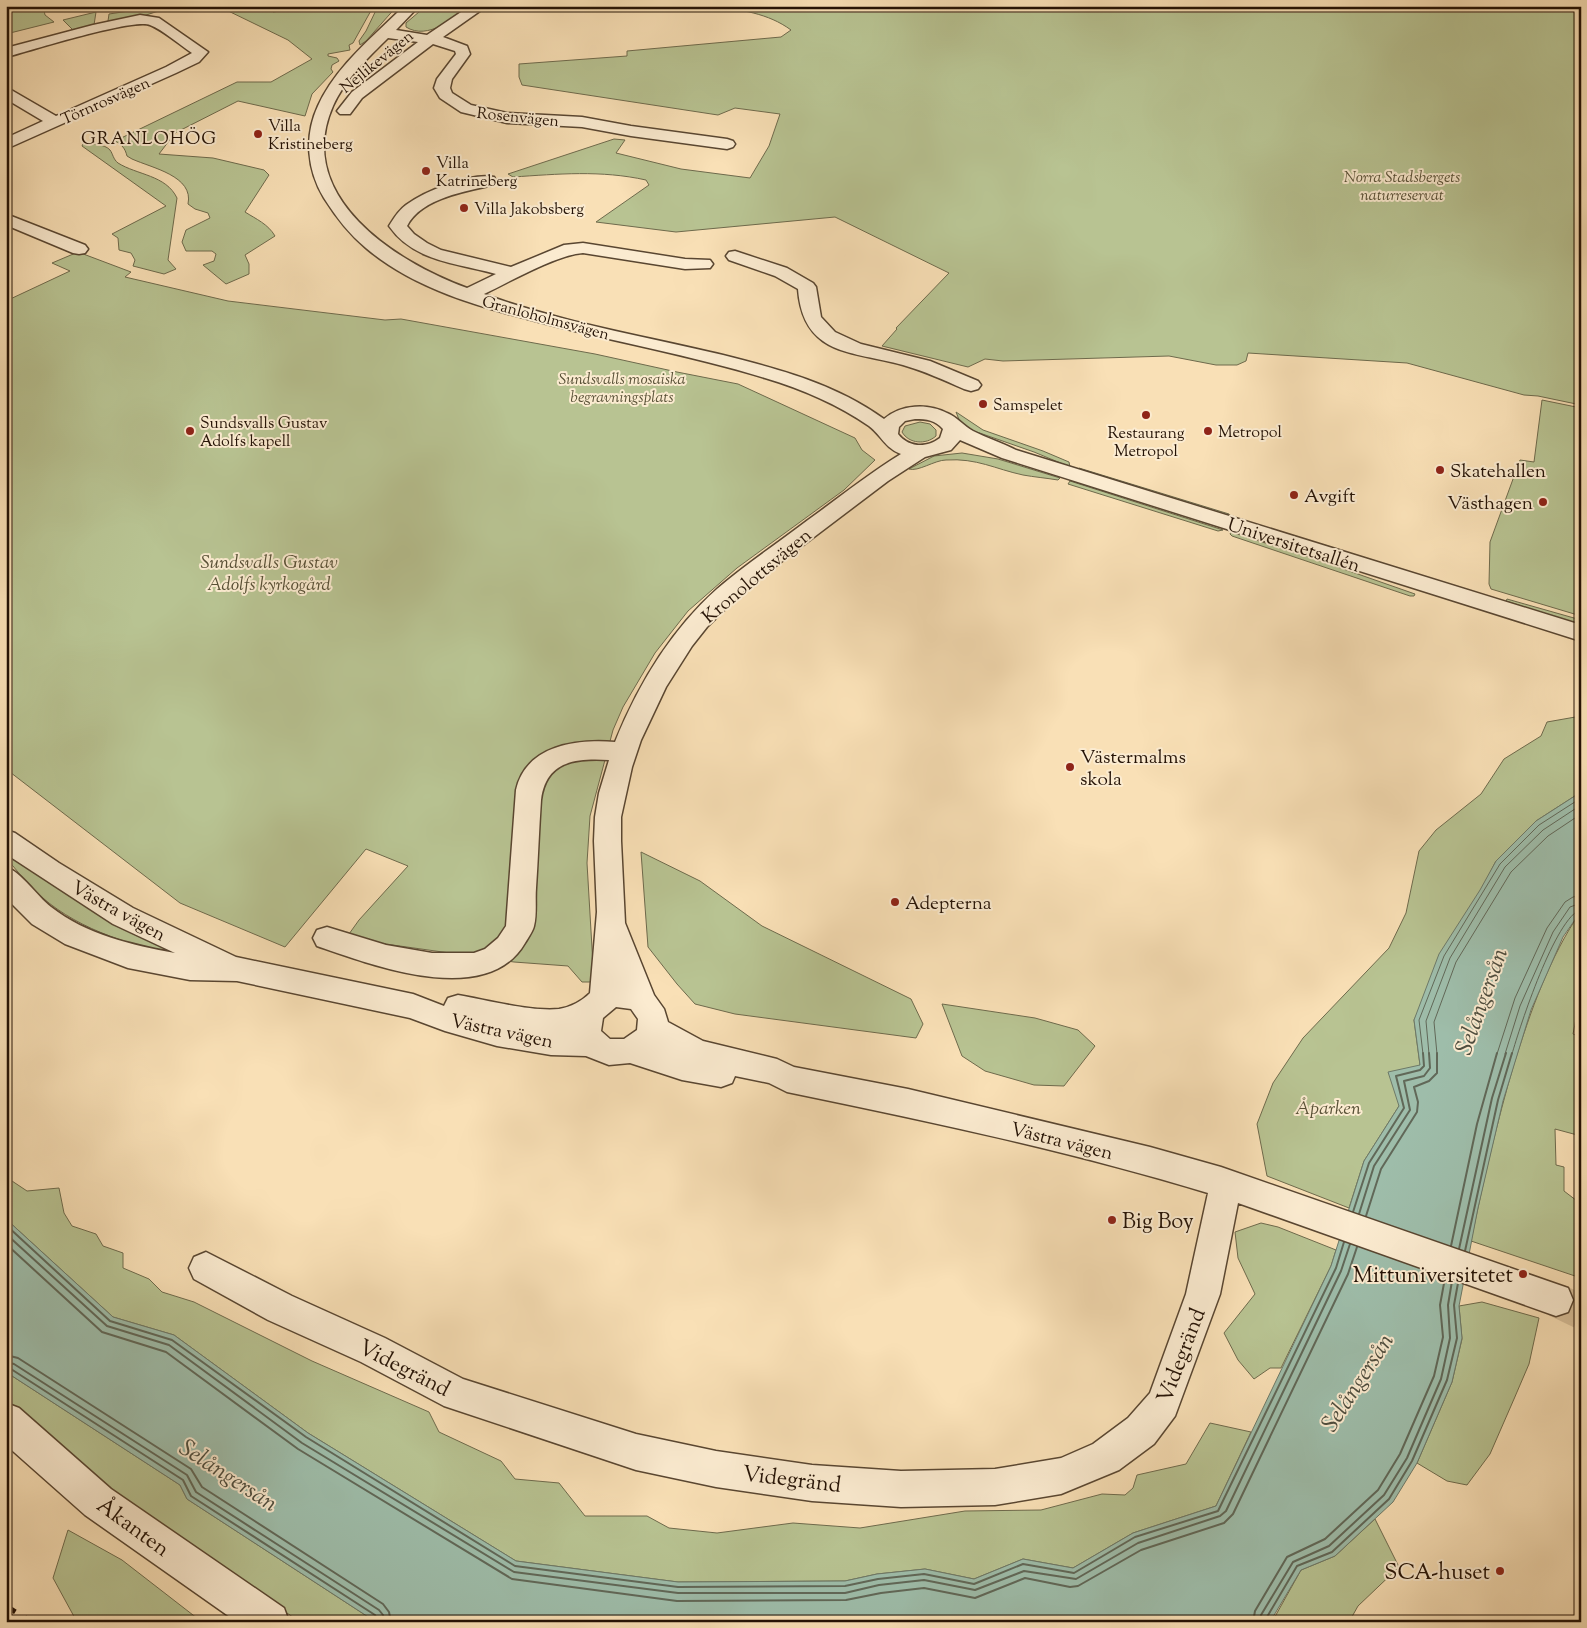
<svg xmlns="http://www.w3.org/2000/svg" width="1587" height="1628" viewBox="0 0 1587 1628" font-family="'Sorts Mill Goudy',serif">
<rect width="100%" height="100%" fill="#f9e0b6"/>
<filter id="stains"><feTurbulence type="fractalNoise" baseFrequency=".004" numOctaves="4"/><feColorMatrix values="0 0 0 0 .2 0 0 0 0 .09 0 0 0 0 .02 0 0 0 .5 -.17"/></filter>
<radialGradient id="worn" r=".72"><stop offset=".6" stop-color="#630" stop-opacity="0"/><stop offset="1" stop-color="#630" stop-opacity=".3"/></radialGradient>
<path fill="#b8c392" stroke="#6e6a4c" d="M6,6H43L45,15L54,22L6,34Z
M162,6H174L140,17L108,21L109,14Z
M218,6H269L273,12L294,9L295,6L373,7L353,43L349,45L350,50L328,54V56L337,58L339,61L332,65L331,69L333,72L312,94L305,116L238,101L175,133L159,154L213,158L264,170L269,175L245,212C256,219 268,224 275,236L245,255L249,264V274L226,284L203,265L214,261L216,254L212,251H186L182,242L186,230L210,218L208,213L195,209L188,204C194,176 152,168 132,159L127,156C125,148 122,145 115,141L237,82H271L312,59L288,40Z
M378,6H397L366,41L360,45L359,41L366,31Z
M426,6H472C455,17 428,41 406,27V23Z
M713,6H1581V405L1538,396L1524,395L1407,363L1248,353L1246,361L1237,365H1216L1169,356L1003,361L985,359L968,367L882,346L897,329L896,328L949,273L835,217L676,232L596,222L649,185L646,180C601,170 558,174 513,177L508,174L614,139L625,140L616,153L681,169L750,178L769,146L780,114L735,108L718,115L522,85L519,77V64L627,56V51L781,37L791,30C768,13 741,10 713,6Z
M96,12L94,25L75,32L63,20Z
M84,142C91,144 105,144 110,150C113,154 113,159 118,163C137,175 166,175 177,198L168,260L176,269L164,274L133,266L135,260L131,253L119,250L118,238L112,234L166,206L82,146Z
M78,252L131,272L125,277L228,301L385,320L401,319L595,354L677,372L738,384L855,438L862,450L875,460L844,490L737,568L688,611L655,653L623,707L613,730L590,816L587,863L594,982H582L568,966L514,962L364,941L349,934L359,920L408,866L366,849L285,947L180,903L6,769V301L70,271L52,263Z
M1542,400L1581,408V616L1491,589L1489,584L1490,542L1520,460L1534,462Z
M956,412L983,430L1043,451L1069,462L1070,467L1034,452L971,430L960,422Z
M920,422L930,424L936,430V436C926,445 909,444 902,432L905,426Z
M962,453L998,459L1060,478L1058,480C1046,478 1034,477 1023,475C995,469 977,458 946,460C935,460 918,472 909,469L934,456Z
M1079,468L1229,514V517L1078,470Z
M1070,481L1223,530L1218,531L1068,484Z
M1231,532L1312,558L1415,594L1414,596H1410L1232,536L1230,534Z
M1507,599L1581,620V625L1506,601Z
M1581,716V792L1536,821L1496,861L1414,1020L1420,1065L1399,1106L1364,1161L1349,1208L1267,1176L1257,1124L1273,1083L1303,1038L1389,948L1406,913L1419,851L1436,830L1481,794L1504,759L1541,736L1547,722Z
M6,846L47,880L105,919L178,951L176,956C125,943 73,928 34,890C24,880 15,868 6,858Z
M641,852L700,881L762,926L911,999L923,1024L916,1038L735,1014L695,1004L677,984L648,947Z
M1581,911V994L1573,1034L1581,1037V1136L1555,1129L1556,1165L1564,1167V1191L1581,1204V1278L1471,1241C1483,1182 1497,1122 1514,1064C1531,1010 1549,958 1581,911Z
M942,1004L1035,1018L1078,1030L1095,1046L1064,1086L1034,1085L985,1071L962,1056Z
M6,1177L27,1191L59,1188L64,1213L72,1226L96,1234L103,1246L123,1253V1268L149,1279L162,1292L194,1302L312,1361L429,1412L439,1432L501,1461L515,1479L559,1483L585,1516H647L669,1528L717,1533L793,1523L860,1528L965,1511L1041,1510L1102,1494L1125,1495L1133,1488L1137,1475L1186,1464L1210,1423L1251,1432L1216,1506L1133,1533L1073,1568L1023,1559L974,1579L925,1569L877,1574L845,1581L678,1582L516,1561L308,1433L174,1335L113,1317L6,1219Z
M1261,1223L1278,1227L1336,1250L1331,1266L1281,1368H1270L1254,1379L1238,1360L1224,1333L1255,1294L1238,1258L1235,1232Z
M1482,1302L1539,1318L1529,1364L1514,1399L1490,1454L1467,1485L1447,1481L1417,1463L1452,1382L1462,1339L1459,1306Z
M6,1372L180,1485L187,1499L376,1622H300L139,1511L6,1412Z
M1375,1519L1399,1567L1358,1606L1349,1622H1272L1301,1570L1335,1556Z
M68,1530L122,1560L202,1622H77L53,1578Z"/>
<path fill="#9ebdaa" stroke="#6d7968" d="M1581,792V911L1563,937L1531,1010L1503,1101L1478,1208L1459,1306L1462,1338L1452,1382L1417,1463L1393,1502L1335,1556L1301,1570L1270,1622H376L187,1499L180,1485L6,1372V1219L113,1317L174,1335L308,1433L516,1561L678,1582L845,1581L877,1574L925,1569L974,1579L1023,1559L1073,1568L1133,1533L1216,1506L1331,1266L1364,1161L1399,1106L1388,1072L1420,1065L1414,1020L1439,954L1480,890L1496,861L1536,821Z"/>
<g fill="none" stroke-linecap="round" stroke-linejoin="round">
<path stroke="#616858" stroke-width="1" d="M1423,1054L1419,1020L1444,956L1500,864L1539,825L1581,798
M1429,1054L1426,1021L1450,958L1505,867L1543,830L1581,805
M1437,1054L1434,1022L1456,962L1511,872L1548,836L1581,814
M1497,1054L1515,998L1547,928L1565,902L1573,897L1581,895
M1505,1054L1520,1006L1553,932L1570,907L1581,903
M1512,1054C1520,1026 1555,918 1581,909"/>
<path stroke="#616858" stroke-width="2" d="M1353,1212L1369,1163L1404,1108L1396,1076L1420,1070L1424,1066L1423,1053
M1359,1214L1374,1166L1410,1110L1404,1081L1424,1076L1430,1068L1429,1053
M1366,1216L1381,1169L1417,1112L1418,1102L1414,1087L1429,1081L1437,1073V1053
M6,1225L110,1321L172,1340L306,1437L515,1566L678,1587L845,1586L878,1579L924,1574L974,1584L1023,1564L1074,1573L1135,1537L1218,1511L1336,1268L1344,1242
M6,1234L107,1326L169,1345L302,1443L514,1572L678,1593H845L879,1585L924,1580L975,1590L1024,1571L1076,1579L1138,1543L1220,1516L1226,1511L1341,1271L1350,1244
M6,1244L102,1332L166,1352L298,1449L512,1579L677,1601L846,1600L881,1593L924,1588L975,1598L1025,1578L1070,1587L1078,1586L1141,1550L1224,1523L1233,1514L1348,1274L1357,1247
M1451,1246L1477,1124L1497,1053
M1459,1249L1492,1098L1506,1053
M1465,1251L1498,1100L1512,1053
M6,1355L18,1358L191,1469L202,1487L383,1604L389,1612L391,1622
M6,1362L14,1364L187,1475L196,1492L379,1610L383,1615L384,1622
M6,1368L11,1369L183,1480L191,1496L375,1615L378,1622
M1253,1622L1255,1611L1287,1557L1325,1539L1378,1490L1400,1454L1434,1376L1443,1337L1440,1305L1445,1278
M1260,1622L1261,1615L1293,1562L1329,1546L1384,1495L1407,1458L1441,1379L1450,1338L1448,1305L1452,1281
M1266,1622L1267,1617L1297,1566L1332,1552L1389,1499L1412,1461L1447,1380L1457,1338L1454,1305L1458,1283"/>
<path stroke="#d9c19b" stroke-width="34" stroke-dasharray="34 17" stroke-linecap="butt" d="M1556,1300L1581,1312"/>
<g stroke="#594631" stroke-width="3">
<path id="minor" d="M404,6H419L396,30L427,35L470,6H487L443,37L467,46L470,54L452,79L450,88L452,93L471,105L507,113L582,117L631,126L727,139L733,141L735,144L733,147L727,149L631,136L582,127L507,123L461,112L440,98L434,88L437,79L456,54L455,51L433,44L362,98L350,114H340L337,111L352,92L418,42L388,38C368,58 345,79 333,106C293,197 396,262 467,288L496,274C457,263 414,262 389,226C394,218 398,211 406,205C425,191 471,172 494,177L496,181L494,185C467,191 421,198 407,226L414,234L427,243L441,250L511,267L564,245L583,243L685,259L710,260L713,264L710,268L685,269L583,253C556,255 509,282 484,294C559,322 645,336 723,355C779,369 836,384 884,419C901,404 928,403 947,413C957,417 964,426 973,431C987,438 1002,443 1016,450L1581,625V641L1002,458L960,440L951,450L925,457L888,481L748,587L707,627L692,646L666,687L641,740L632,767L621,817V841L625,923L654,995L664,1009L668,1022L703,1041L777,1059L794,1067L908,1089L1150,1147L1221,1167L1568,1288L1573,1300L1568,1312L1556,1316L1238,1203L1220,1294L1175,1416L1154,1444L1119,1470L1061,1494L995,1505L901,1507L812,1501L716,1487L636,1470L444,1406L361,1362L268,1320L194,1279L189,1268L194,1257L206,1252L292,1296L385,1338L463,1379L636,1434L716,1451L812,1465L901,1471L995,1469L1061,1458L1093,1444L1128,1418L1150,1393L1186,1294L1208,1193C1070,1151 928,1121 787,1092L769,1083L735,1076L732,1083L721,1087L682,1080L630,1063L609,1065L586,1056L551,1055L497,1046L445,1031L410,1018L237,981L190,980L128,968L65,944L32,924L6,898V867C21,872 37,896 51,907C87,935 132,945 175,953L113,924L6,854V830L15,833L59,863L133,908L236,957L413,994L444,1006L448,998L458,995C487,1000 532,1012 559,1009C571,1007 582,1001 590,993L597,912L594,841L595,817L599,793L609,760C575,758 546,761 541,800C539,829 538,858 536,888C535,900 537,914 534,926C533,931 528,938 525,943C487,1009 372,965 317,946L313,938L317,930L327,927L386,945L432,953H474L485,949L498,938L506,926L516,790C526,745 577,739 615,742C638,685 671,630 717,589C746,564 778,543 808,520C839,498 868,474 901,454C885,448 881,435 869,426C837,404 802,389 765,378C691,355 614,342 539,322C480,307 414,289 366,248C349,234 336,217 324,198C307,170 304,136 318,106C336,66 374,36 404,6ZM915,419C927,419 935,420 943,429L940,438C927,448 909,448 898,434L899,427L905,421ZM616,1007L631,1009L638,1019L637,1030L624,1039H610L601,1031L603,1018Z
M140,15L159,18L208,52L199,62L176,73L6,149V138L43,121L6,99V87L56,116L166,67L192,53C180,45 163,30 150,25C133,18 30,51 6,57V48L93,25Z
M6,214L85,245L88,249L85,253L79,254L73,253L6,225Z
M735,251L787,268L813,283L816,287L821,317L835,332L861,344L930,361L978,381L981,385L978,389L971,391L964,389C944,380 924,371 903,365C852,351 803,356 798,289L775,276L729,260L726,256L729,252Z
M6,1403L19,1408L111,1489L284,1608L289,1622H237L85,1515L6,1445Z"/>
</g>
<use href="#minor" fill="#fbebd0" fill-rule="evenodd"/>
<path stroke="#241205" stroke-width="5" stroke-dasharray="11 11" stroke-linecap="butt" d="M6,1606L32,1622"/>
</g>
<g fill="#8f2418" stroke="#fbebd0" stroke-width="2">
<circle cx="258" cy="134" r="5"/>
<circle cx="426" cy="171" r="5"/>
<circle cx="464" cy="208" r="5"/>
<circle cx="983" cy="404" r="5"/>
<circle cx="1146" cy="415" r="5"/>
<circle cx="190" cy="431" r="5"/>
<circle cx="1208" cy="431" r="5"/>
<circle cx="1440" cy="470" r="5"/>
<circle cx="1294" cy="495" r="5"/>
<circle cx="1543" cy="502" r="5"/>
<circle cx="1070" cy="767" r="5"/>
<circle cx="895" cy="902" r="5"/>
<circle cx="1112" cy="1220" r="5"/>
<circle cx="1523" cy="1274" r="5"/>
<circle cx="1500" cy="1571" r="5"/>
</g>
<g text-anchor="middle" stroke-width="4" stroke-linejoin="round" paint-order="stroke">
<g font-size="16" fill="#241205" stroke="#fbebd0">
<text transform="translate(376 61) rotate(-39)" y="6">Nejlikevägen</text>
<text transform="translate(105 100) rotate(-24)" y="6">Törnrosvägen</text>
<text transform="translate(518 116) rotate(6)" y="6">Rosenvägen</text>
<text transform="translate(546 317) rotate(15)" y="6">Granloholmsvägen</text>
</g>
<g font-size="16" fill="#241205" stroke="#fbebd0" text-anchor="start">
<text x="268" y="131">Villa<tspan x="268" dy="18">Kristineberg</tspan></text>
<text x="436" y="168">Villa<tspan x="436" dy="18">Katrineberg</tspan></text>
<text x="474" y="214">Villa Jakobsberg</text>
<text x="993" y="410">Samspelet</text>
<text x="200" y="428">Sundsvalls Gustav<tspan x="200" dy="18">Adolfs kapell</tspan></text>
<text x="1218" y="437">Metropol</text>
<text x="1146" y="438" text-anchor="middle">Restaurang<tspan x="1146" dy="18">Metropol</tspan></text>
</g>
<g font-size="16" font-style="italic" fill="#585036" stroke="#fbebd0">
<text x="1402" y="182">Norra Stadsbergets<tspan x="1402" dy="18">naturreservat</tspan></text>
<text x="622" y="384">Sundsvalls mosaiska<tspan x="622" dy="18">begravningsplats</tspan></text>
</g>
<g font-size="18" letter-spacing="1" fill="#241205" stroke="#fbebd0">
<text x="149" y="144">GRANLOHÖG</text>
</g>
<g font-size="19" fill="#241205" stroke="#fbebd0" text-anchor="start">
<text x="1450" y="477">Skatehallen</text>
<text x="1304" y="502">Avgift</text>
<text x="1533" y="509" text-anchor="end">Västhagen</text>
<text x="1080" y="763">Västermalms<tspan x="1080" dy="22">skola</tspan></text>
<text x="905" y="909">Adepterna</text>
</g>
<g font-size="19" fill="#241205" stroke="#fbebd0">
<text transform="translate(1294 544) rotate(18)" y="7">Universitetsallén</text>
<text transform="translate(756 575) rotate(-40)" y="7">Kronolottsvägen</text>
<text transform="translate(119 910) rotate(29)" y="7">Västra vägen</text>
<text transform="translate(502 1030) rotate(12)" y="7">Västra vägen</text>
<text transform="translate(1062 1140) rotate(14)" y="7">Västra vägen</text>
</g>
<g font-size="19" font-style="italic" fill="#585036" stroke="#fbebd0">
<text x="269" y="568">Sundsvalls Gustav<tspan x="269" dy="22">Adolfs kyrkogård</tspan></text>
<text x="1328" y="1114">Åparken</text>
</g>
<g font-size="22" fill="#241205" stroke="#fbebd0" text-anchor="end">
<text x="1122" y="1228" text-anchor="start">Big Boy</text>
<text x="1513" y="1282">Mittuniversitetet</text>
<text x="1490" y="1579">SCA-huset</text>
</g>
<g font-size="22" fill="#241205" stroke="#fbebd0">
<text transform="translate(1180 1355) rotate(-69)" y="8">Videgränd</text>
<text transform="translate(405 1367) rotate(27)" y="8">Videgränd</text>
<text transform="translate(792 1478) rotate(7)" y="8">Videgränd</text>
<text transform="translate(134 1526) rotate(36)" y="8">Åkanten</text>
</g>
<g font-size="24" font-style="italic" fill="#4f4e3f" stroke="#fbebd0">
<text transform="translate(1481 1001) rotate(-70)" y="8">Selångersån</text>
<text transform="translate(1357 1382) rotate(-57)" y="8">Selångersån</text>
<text transform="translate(229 1475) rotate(33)" y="8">Selångersån</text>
</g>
</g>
<rect width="1587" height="1628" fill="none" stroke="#f9e0b6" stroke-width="25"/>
<rect x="8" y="8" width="1572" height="1613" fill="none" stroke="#241205" stroke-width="2.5"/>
<rect x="12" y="12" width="1562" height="1603" fill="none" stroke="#241205"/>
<rect width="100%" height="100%" filter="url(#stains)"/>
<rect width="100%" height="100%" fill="url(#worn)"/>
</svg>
